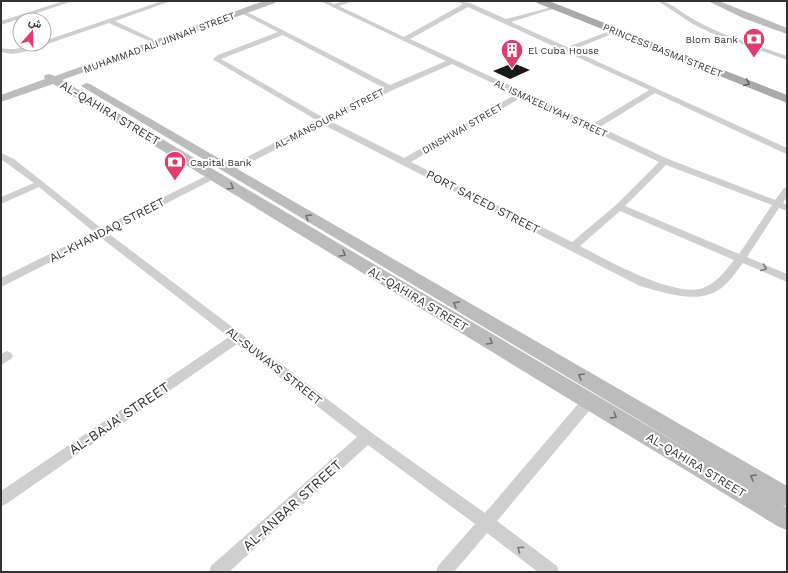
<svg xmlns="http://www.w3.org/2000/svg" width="788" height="573" viewBox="0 0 788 573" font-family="'Work Sans',Vazirmatn,sans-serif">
<rect width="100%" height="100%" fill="#fff"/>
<path fill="#191919" d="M513,63L530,70L510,79L493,71Z"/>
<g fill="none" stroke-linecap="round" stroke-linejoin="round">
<path fill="#cfcfcf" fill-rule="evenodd" d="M64,1H73L1,25V21Z
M162,1H171L115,21L153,39V41H149L109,23L24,52L11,54L1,52V48C17,52 29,44 44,44V41Z
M320,1H328L334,4L344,1H353L339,6L404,37L463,4L457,1L470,3L506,19L556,6V8L511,22L567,47L613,30H617V32L572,50L787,148V154L784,153L655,93L600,127L668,159L775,200L784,188L787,187V197L783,203L787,205V211L779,208L747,257L787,274V282L743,263C737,270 732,279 725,285C702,307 667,293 640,286L324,125L231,172H225L224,170L225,168L318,121L214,60L213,59L218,55L278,32L241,13V11H245L390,85L446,61ZM468,7L649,90L593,124L410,39ZM283,35L384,88L324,118L221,59ZM452,64L516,94L404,158L330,121L393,90ZM522,97L659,162L616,205L572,242L411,162ZM666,165L772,205L739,254L625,206ZM620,211L734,260C725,271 717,283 703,288C674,298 607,260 580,246Z
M658,1C669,1 678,10 688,16C718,35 753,44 787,56V60L711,33L693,24Z
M1,153L14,159L101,228L210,174H216L218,176L216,178L108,233L372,433L485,513L584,397L589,396L594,397L596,401L594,405L497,521L557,566L559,572H538L487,533L454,572H436L438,566L475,524L368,445L229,572H209L211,566L357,437L237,344L6,504L1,506V491L229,337L100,237L1,287V278L94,232L39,187L1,204V197L34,183L1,159Z
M7,351L11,353L13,356L11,359L1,365V354Z"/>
<path fill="#bcbcbc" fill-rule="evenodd" d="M264,1H276L275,3L62,80L706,460L81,86L86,83L90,84L787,486V507L782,505L787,508V530L779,527L53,84L1,102V95L45,79L44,77L45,75L49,74L55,76Z
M708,1H719L787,28V34L743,18Z"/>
<path fill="#aaa" fill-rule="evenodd" d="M535,1H549L787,95V103L537,3Z"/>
</g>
<defs><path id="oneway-chevron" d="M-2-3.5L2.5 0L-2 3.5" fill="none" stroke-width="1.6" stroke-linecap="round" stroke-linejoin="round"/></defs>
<use stroke="#626262" href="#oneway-chevron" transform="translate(747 83) rotate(22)"/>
<g stroke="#707070">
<use href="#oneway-chevron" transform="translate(231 187) rotate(31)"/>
<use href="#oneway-chevron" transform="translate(308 217) rotate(-150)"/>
<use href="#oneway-chevron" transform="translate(343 254) rotate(31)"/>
<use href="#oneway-chevron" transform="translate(456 304) rotate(-150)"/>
<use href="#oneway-chevron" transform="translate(490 342) rotate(31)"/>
<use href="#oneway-chevron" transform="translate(581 376) rotate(-150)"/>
<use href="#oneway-chevron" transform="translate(614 416) rotate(31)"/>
<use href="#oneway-chevron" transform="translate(753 477) rotate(-150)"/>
</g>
<g stroke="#797979">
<use href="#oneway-chevron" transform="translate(764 268) rotate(23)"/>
<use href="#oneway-chevron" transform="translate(520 549) rotate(-143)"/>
</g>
<defs>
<g id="bank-pin" transform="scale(1.15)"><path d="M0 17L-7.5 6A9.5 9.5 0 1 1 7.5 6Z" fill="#e13c6c" stroke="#fff"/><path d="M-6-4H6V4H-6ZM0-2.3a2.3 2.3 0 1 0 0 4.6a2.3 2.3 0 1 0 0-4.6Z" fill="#fff"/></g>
<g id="building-pin" transform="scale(1.15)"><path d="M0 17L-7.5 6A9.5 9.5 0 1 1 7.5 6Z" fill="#e13c6c" stroke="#fff"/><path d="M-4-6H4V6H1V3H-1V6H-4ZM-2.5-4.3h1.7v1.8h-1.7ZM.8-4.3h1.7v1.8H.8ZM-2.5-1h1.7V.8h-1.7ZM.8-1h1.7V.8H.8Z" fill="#fff"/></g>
</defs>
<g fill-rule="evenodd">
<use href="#bank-pin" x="754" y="39"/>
<use href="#building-pin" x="512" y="50"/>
<use href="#bank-pin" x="175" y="162"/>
</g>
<g text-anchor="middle" stroke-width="4" stroke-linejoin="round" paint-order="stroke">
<g font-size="10" fill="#323232" stroke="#fff" text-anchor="start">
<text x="738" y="43" text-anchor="end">Blom Bank</text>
<text x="528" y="54">El Cuba House</text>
<text x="190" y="166">Capital Bank</text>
</g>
<g font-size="10" fill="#323232" stroke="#fff">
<text transform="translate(159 42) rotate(-20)" y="4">MUHAMMAD ALI JINNAH STREET</text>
<text transform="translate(663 50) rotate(22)" y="4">PRINCESS BASMA STREET</text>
<text transform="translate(551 108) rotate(25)" y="4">AL ISMA'EELIYAH STREET</text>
<text transform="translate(329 118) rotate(-27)" y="4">AL-MANSOURAH STREET</text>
<text transform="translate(462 128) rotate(-30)" y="4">DINSHWAI STREET</text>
</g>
<g font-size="12" fill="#323232" stroke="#fff">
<text transform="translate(110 113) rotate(31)" y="4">AL-QAHIRA STREET</text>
<text transform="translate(483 202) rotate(27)" y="4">PORT SA'EED STREET</text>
<text transform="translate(107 230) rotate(-27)" y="4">AL-KHANDAQ STREET</text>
<text transform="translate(418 299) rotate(31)" y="4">AL-QAHIRA STREET</text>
<text transform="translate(274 366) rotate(38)" y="4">AL-SUWAYS STREET</text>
<text transform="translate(696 465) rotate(31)" y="4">AL-QAHIRA STREET</text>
</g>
<g font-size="14" fill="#323232" stroke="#fff">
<text transform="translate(119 418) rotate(-34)" y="5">AL-BAJA' STREET</text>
<text transform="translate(292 505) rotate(-42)" y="5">AL-ANBAR STREET</text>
</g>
</g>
<rect width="788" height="573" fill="none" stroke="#323232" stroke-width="4"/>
<g transform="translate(32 32) rotate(20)"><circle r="19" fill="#ffffff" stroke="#adadad"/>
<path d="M0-3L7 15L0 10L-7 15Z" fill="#e13c6c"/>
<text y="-6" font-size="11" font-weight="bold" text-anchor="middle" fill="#323232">ش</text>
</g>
</svg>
